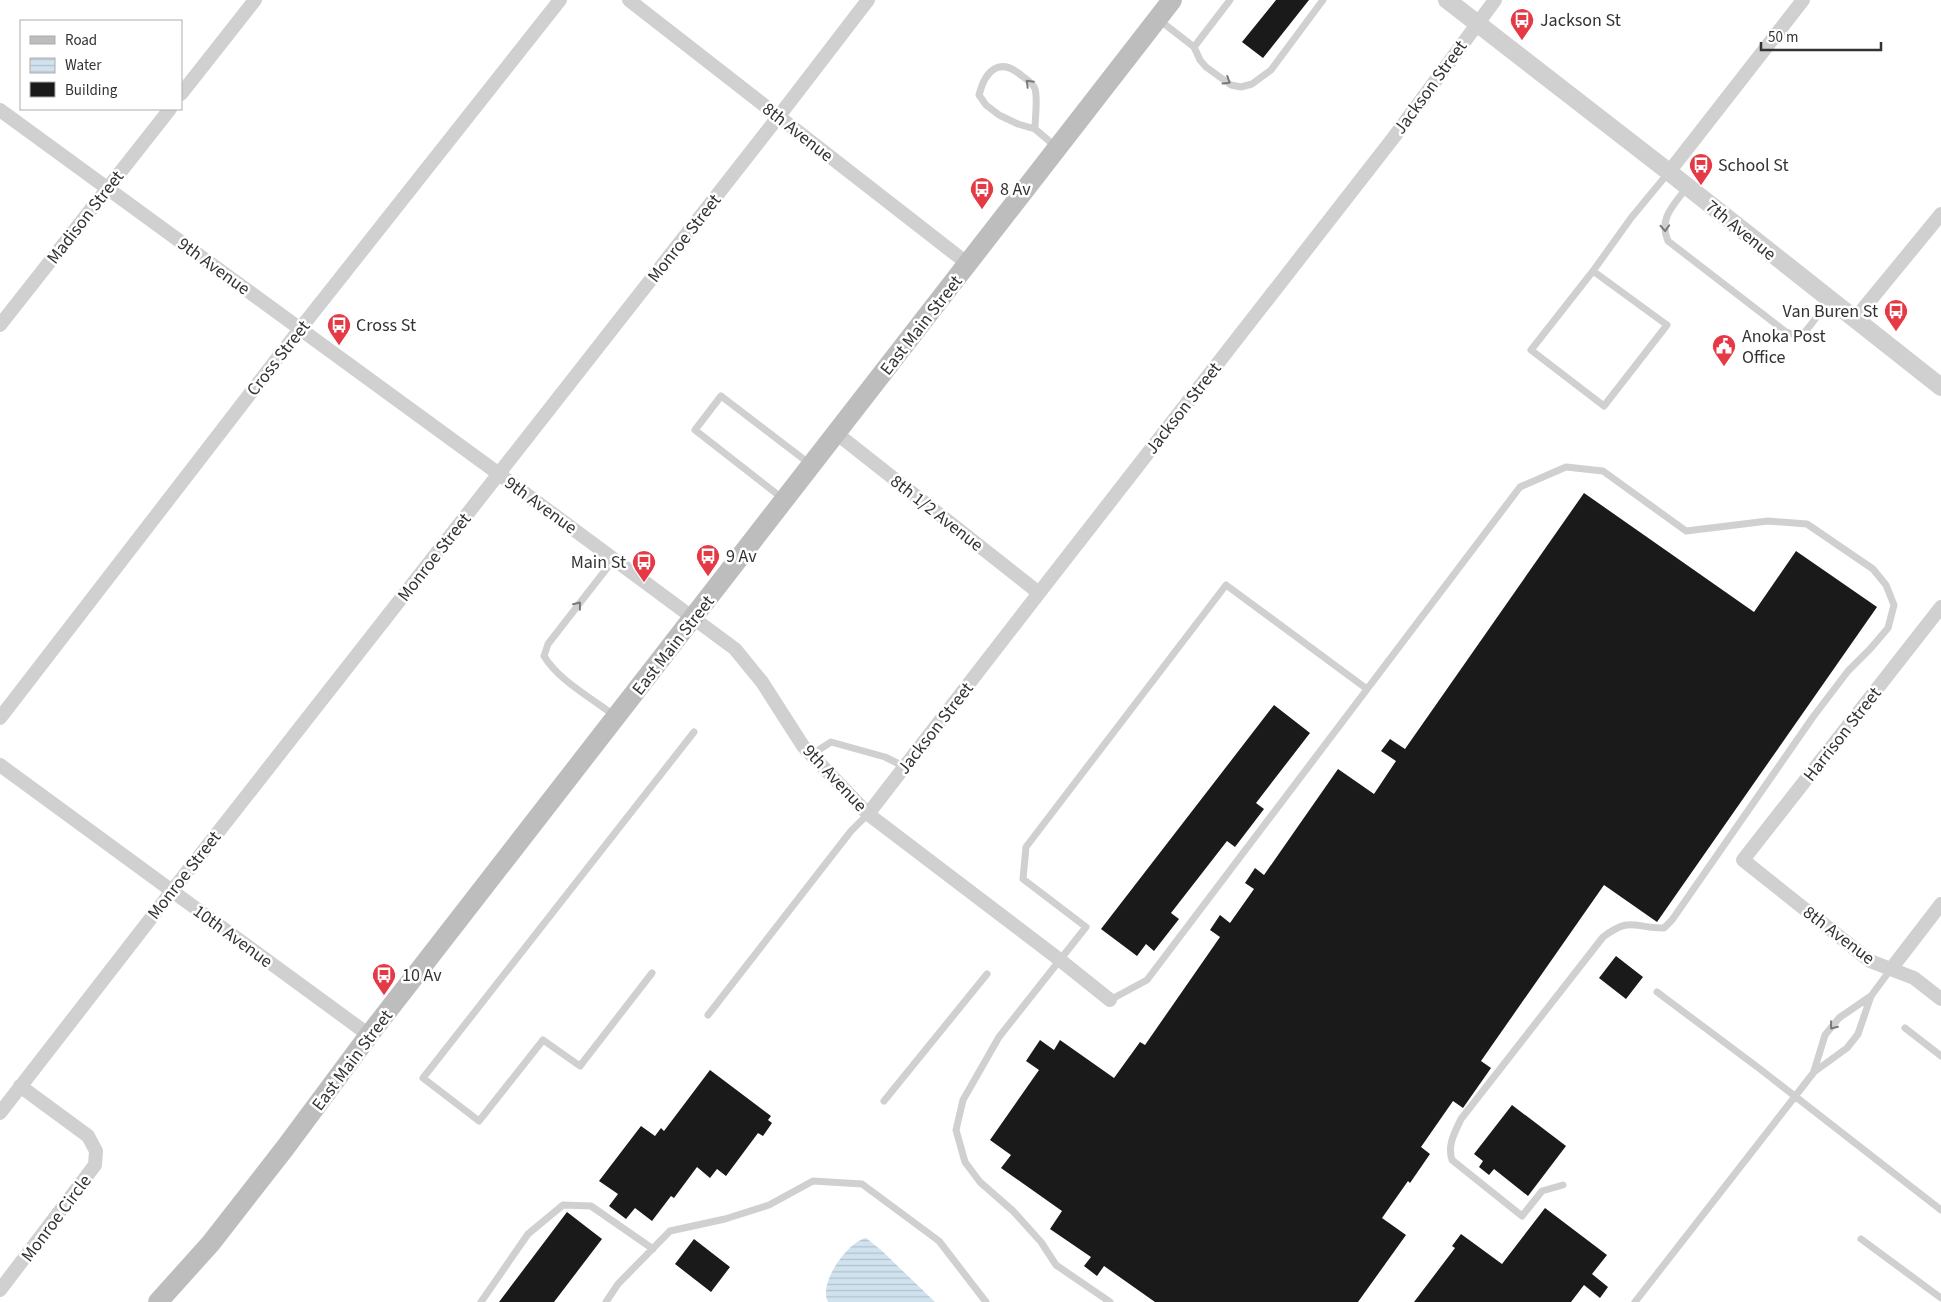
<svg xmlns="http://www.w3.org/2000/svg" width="1941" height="1302" viewBox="0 0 1941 1302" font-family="'Source Sans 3',sans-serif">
<defs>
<pattern id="water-rules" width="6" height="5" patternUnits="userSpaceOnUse" patternTransform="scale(1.25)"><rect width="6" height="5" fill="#cfe2ee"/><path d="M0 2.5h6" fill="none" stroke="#b2c2cd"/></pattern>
</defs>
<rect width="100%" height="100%" fill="#fff"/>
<path fill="url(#water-rules)" d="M866,1238L881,1250L935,1302H828C818,1284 847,1242 866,1238Z"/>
<path fill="#1a1a1a" d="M1276,0H1309L1263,58L1242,42Z
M1584,493L1754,612L1796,551L1877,607L1657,922L1604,885L1481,1061L1491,1068L1463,1108L1453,1101L1421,1147L1430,1154L1410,1183L1408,1181L1382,1218L1406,1235L1358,1302H1155L1104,1266L1097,1276L1084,1266L1091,1257L1050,1229L1062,1211L1001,1168L1011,1155L990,1140L1039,1070L1026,1061L1040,1040L1054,1050L1060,1040L1114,1078L1140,1042L1145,1045L1220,937L1210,930L1220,915L1230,923L1254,889L1245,883L1255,868L1264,875L1338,769L1374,794L1396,761L1381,751L1390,739L1405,749Z
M1274,705L1310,733L1256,803L1264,809L1235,847L1227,841L1171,913L1179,919L1154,951L1146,944L1137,956L1101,929Z
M1616,956L1643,977L1626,999L1599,978Z
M710,1070L771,1116L768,1120L772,1123L763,1136L758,1133L726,1176L717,1169L710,1178L697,1167L674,1198L671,1196L652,1221L635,1208L626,1219L609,1206L618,1194L599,1181L641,1126L655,1136L661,1128L664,1131Z
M1512,1105L1566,1146L1528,1196L1494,1169L1489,1175L1479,1167L1483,1161L1474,1154Z
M1545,1208L1607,1255L1592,1274L1608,1287L1600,1298L1584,1285L1571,1302H1414L1455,1248L1452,1246L1461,1234L1502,1264Z
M567,1212L602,1239L554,1302H499Z
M694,1239L730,1267L711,1292L675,1264Z"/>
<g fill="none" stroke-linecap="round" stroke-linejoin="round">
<path stroke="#d0d0d0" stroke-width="7" d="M1158,19L1194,47L1200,60L1206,67L1231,85L1241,87L1252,84L1271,70L1323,0
M1194,47L1230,0
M1035,129C1035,117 1038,99 1035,89C1034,84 1026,79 1022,76C999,56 985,71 979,95L986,105L999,115L1018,124L1035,129L1055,146
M1687,187C1674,205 1658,218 1668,241L1786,332C1790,333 1796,337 1801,334C1809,331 1823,307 1828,299
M1593,271L1531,350L1604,406L1667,325L1593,271L1631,218L1669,172
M782,498L695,430L721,396L810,464
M614,559L548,644L544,656C558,680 593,699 615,716
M811,755L831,742L885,757L905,767
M652,973L580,1066L543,1040L479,1121L423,1078L694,732
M1657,992L1760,1069L1941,1210
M1110,1000L1147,980L1520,487L1566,467L1603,471L1686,531L1768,521L1807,524L1873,569L1886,585L1894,605L1888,628L1871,648L1848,671L1813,717L1672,920L1664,928C1633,928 1631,916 1603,937L1461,1119C1455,1132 1447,1145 1452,1160L1522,1216L1542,1191L1563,1185
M708,1015L851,831L868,814
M1905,1028L1941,1056
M1814,1071L1825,1035L1839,1018L1871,996
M884,1101L987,974
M1861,1239L1941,1298
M481,1302L528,1234L563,1205L591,1206L653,1249
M606,1302L618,1284L670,1231L725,1219L769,1205L813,1181L862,1184L939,1241L986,1302
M1110,1302L1056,1265L1041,1242L1013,1211L980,1182L965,1162L956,1130L963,1100L999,1037L1086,927L1023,879L1026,847L1226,585L1367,689
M1635,1302L1814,1072L1847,1048L1858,1034L1871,996L1891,969"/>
<path stroke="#d0d0d0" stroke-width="14" d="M629,0L968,264
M181,94L255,0
M0,110L499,474L735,649L762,682L803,746L868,814L1060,960L1110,1000
M1669,172L1803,0
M1854,320L1941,214
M0,325L170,109
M836,433L1039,593
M1941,607L1743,860L1870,961L1914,978L1941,999
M0,718L300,329L560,0
M0,765L369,1035
M868,814L1039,593L1394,137L1495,0
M1891,969L1941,904
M0,1113L172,891L779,116L868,0
M0,1290L95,1165L96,1151L88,1136L20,1086"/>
<path stroke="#d0d0d0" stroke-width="18" d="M1447,0L1669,172L1941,387"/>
<path stroke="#bdbdbd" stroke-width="20" d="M158,1302L211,1243L285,1148L369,1035L1172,0"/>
</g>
<defs><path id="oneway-chevron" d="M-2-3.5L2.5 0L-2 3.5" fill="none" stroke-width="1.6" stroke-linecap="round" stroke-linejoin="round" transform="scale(1.25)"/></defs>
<g stroke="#7a7a7a">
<use href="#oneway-chevron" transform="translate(1227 81) rotate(32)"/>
<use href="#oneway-chevron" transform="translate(1029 83) rotate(-135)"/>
<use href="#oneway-chevron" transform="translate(1665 228) rotate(87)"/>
<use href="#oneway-chevron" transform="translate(578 605) rotate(-52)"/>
<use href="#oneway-chevron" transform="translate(1833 1026) rotate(128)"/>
</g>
<defs>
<g id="bus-pin" transform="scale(1.25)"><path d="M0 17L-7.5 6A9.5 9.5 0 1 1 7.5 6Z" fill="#e63946" stroke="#fff"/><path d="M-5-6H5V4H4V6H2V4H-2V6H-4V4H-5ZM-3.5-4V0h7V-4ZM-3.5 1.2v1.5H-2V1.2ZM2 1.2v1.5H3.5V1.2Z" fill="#fff"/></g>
<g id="civic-pin" transform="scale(1.25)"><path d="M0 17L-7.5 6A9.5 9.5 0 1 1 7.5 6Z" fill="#e63946" stroke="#fff"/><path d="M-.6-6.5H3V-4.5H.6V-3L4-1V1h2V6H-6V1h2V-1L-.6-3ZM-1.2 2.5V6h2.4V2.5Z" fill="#fff"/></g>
</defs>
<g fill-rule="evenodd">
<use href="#bus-pin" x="1522" y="20"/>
<use href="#bus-pin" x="1701" y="165"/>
<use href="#bus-pin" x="982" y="189"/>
<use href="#bus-pin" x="1896" y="311"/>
<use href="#bus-pin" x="339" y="325"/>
<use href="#civic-pin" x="1724" y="346"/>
<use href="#bus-pin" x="708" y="556"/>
<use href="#bus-pin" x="644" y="562"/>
<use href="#bus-pin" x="384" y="975"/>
</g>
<g text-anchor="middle" stroke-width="5" stroke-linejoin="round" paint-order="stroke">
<g font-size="18" fill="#333" stroke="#fff" text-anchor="start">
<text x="1540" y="26">Jackson St</text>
<text x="1718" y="171">School St</text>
<text x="1000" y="195">8 Av</text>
<text x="1878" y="317" text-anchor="end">Van Buren St</text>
<text x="356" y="331">Cross St</text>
<text x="1742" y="342">Anoka Post<tspan x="1742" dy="21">Office</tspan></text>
<text x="726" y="562">9 Av</text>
<text x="626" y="568" text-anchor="end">Main St</text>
<text x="402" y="981">10 Av</text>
</g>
<g font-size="18" fill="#333" stroke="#fff">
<text transform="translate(1430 87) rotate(-54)" y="6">Jackson Street</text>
<text transform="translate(798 132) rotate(38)" y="6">8th Avenue</text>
<text transform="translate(85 217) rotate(-52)" y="6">Madison Street</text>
<text transform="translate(1741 230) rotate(39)" y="6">7th Avenue</text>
<text transform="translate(684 238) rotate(-52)" y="6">Monroe Street</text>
<text transform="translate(214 266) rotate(36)" y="6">9th Avenue</text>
<text transform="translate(921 325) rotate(-52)" y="6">East Main Street</text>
<text transform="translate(278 358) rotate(-52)" y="6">Cross Street</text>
<text transform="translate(1183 408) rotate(-52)" y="6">Jackson Street</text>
<text transform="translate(541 505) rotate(36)" y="6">9th Avenue</text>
<text transform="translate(937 513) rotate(38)" y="6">8th 1/2 Avenue</text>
<text transform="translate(434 557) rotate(-52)" y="6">Monroe Street</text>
<text transform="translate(673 645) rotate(-52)" y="6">East Main Street</text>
<text transform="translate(935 728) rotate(-52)" y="6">Jackson Street</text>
<text transform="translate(1842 734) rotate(-52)" y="6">Harrison Street</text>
<text transform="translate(835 778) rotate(47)" y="6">9th Avenue</text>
<text transform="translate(184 875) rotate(-52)" y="6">Monroe Street</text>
<text transform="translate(1839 935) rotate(37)" y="6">8th Avenue</text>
<text transform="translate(233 936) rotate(36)" y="6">10th Avenue</text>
<text transform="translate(352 1060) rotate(-53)" y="6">East Main Street</text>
<text transform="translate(56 1218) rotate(-53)" y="6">Monroe Circle</text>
</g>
</g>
<rect x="20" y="20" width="162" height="90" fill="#ffffff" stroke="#adadad"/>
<rect x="30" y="36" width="25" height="8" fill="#bdbdbd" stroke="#adadad"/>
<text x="65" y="45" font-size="15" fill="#333333">Road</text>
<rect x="30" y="58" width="25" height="15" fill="url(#water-rules)" stroke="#adadad"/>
<text x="65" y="70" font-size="15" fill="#333333">Water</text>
<rect x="30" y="82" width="25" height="15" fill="#1a1a1a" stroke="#adadad"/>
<text x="65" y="95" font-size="15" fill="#333333">Building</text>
<path d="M1761 42v8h120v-8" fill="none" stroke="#333333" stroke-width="2.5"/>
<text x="1768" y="42" font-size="15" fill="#333333" stroke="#ffffff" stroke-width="4" paint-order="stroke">50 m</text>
</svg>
